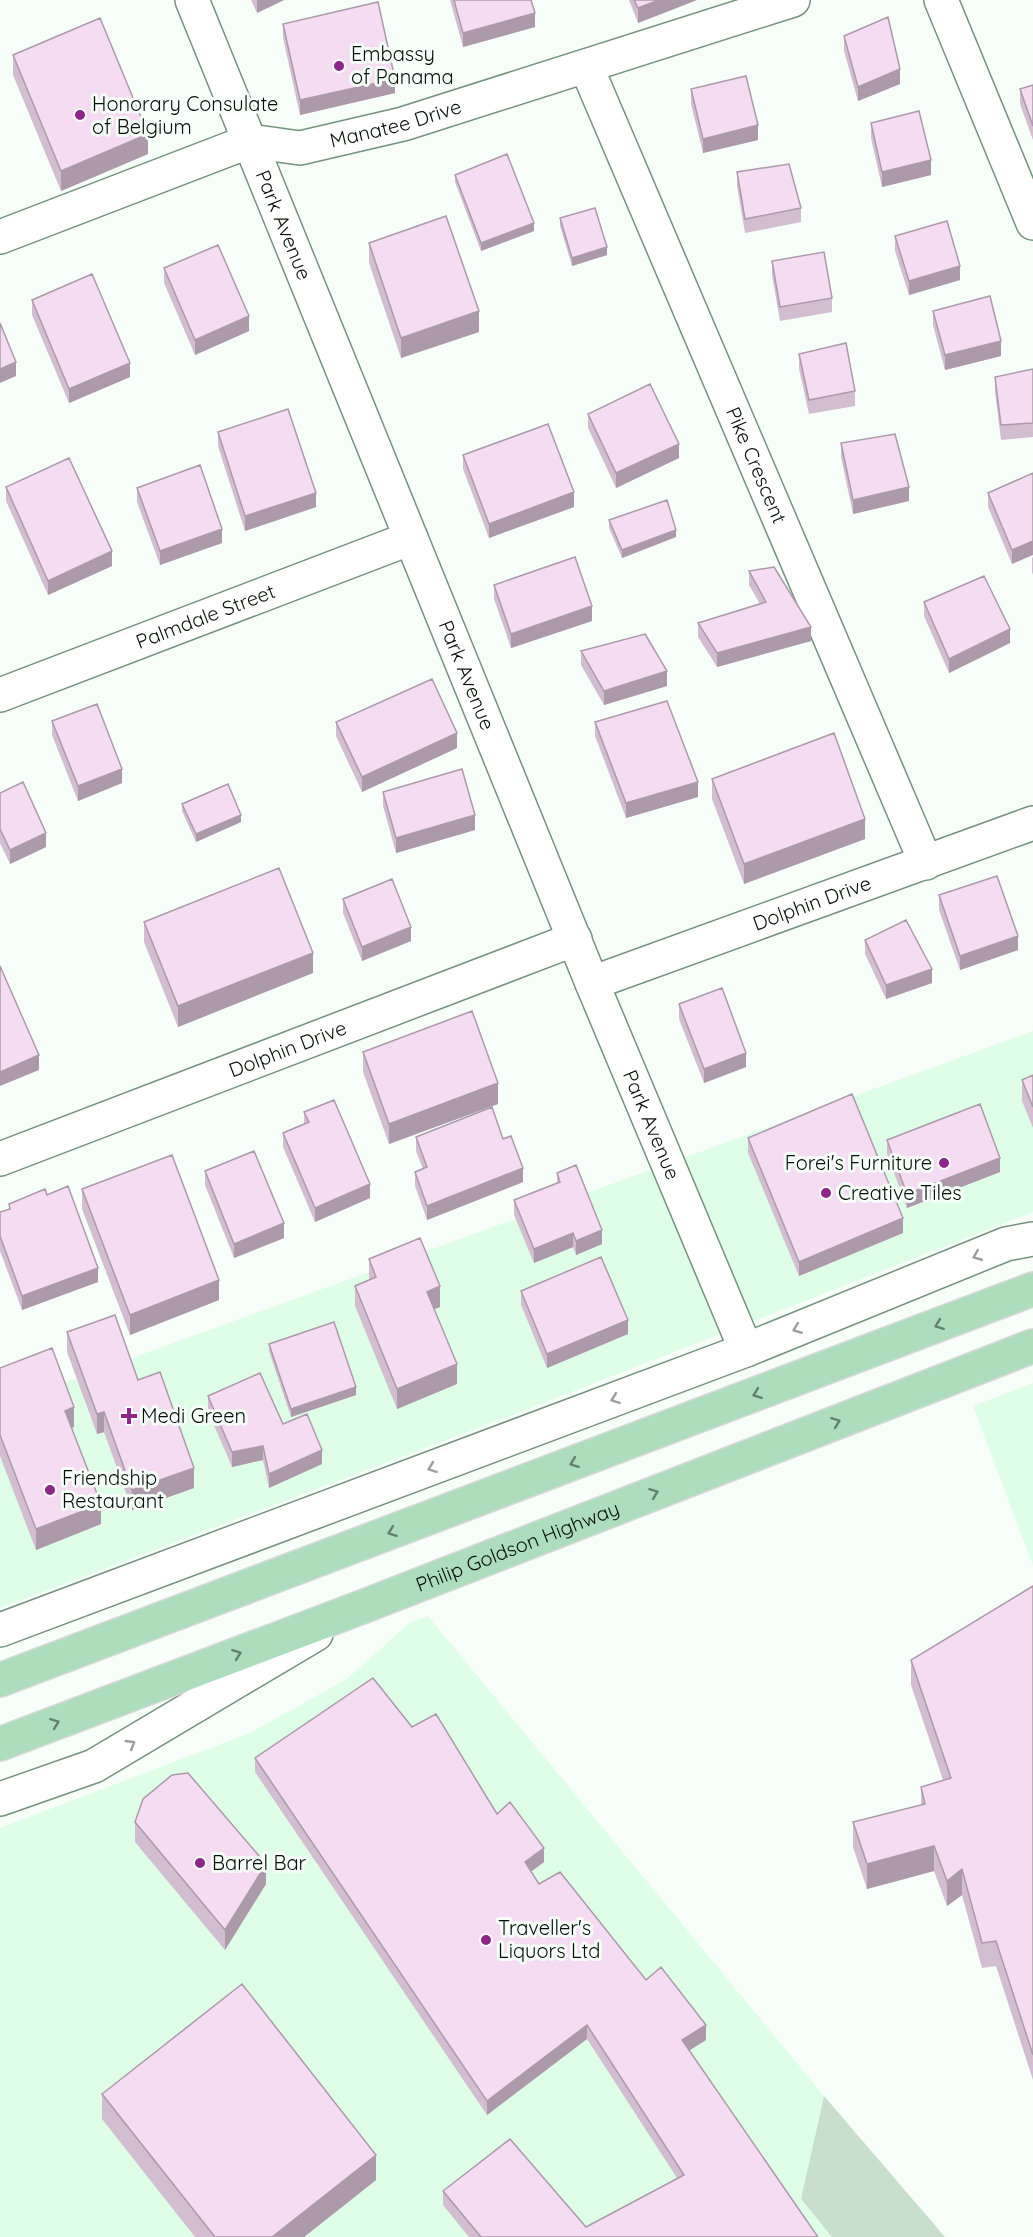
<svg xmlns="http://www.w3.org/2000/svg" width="1033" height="2237" viewBox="0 0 1033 2237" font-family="Quicksand,sans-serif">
<rect width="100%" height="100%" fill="#f7fef9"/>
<path fill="#defee7" d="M1033,1031V1212L510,1416L0,1608V1406Z
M1033,1383V1566L973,1406Z
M428,1616L824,2096L801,2199L832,2237H0V1828L250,1733L347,1679L409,1623Z"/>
<path fill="#c8dfce" d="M824,2096L945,2237H832L801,2199Z"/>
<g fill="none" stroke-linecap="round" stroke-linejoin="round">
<g stroke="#75927d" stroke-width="36">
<g id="minor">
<path id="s1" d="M192,0L592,983L746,1350"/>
<path d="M941,0L1033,223"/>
<path id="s2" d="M586,66L926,863"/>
<path id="s3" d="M0,237L250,141L300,148L403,124L793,0"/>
<path id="s4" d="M0,695L411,538"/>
<path id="s5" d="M592,983L1033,823"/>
<path id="s6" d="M0,1159L575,939"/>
<path d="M0,1630L746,1350L1006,1244L1033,1239"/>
<path d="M0,1799L94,1766L316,1634"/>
</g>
</g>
<g stroke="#d7d9d7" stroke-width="36">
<g id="major">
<path d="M0,1680L1033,1289"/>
<path id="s7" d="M0,1744L362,1607L1033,1346"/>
</g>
</g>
<use href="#minor" stroke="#fff" stroke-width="33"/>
<use href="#major" stroke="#aeddbe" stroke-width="33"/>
</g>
<path fill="#d3bdd1" d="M251,0H284L257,13Z
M450,0H531L535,27L463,47Z
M629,0H697L638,23Z
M283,24L395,93L300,115L283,38Z
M844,36L900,84L858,101L844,51Z
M13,55L148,154L61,191L13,75Z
M1033,85V140L1020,104V89Z
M691,89L758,140L703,153L691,104Z
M871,123L931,175L882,187L871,138Z
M737,172L801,208V222L745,233L737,186Z
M455,175L534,231L481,251L455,182Z
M560,218L607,255L572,266L560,226Z
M895,236L960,280L909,295L895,251Z
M369,243L479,332L401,358L369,263Z
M772,261L832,298V312L780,321L772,275Z
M164,268L249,331L195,355L164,283Z
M32,300L130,377L69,403L32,315Z
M933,311L1001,356L945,370L933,325Z
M799,354L855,391V406L809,414L799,369Z
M1033,369V437L1001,440L995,392V377Z
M588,414L679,458L616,488L588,428Z
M218,432L316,507L245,531L218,446Z
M841,443L909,501L853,514L841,457Z
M463,455L574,507L489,538L463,469Z
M1033,473L1012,564L988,507V493Z
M6,487L112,566L48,595L6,501Z
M137,488L222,543L160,565L137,502Z
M609,520L676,537L622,558L609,528Z
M1033,557V575L1032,572V558Z
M749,571L811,641L717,667L698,637V623L760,604L749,585Z
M494,585L592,621L511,648L494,599Z
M924,602L1010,643L949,673L924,616Z
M581,651L667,686L604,705L581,665Z
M52,721L122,783L78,801L52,735Z
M336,722L457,748L362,792L336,736Z
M595,722L698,797L626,818L595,736Z
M712,779L865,839L744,884L712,799Z
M383,792L475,830L396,853L383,806Z
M0,793L46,847L10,864L0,843Z
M182,804L241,822L196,842L182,811Z
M939,895L1018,950L960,970L939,910Z
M343,899L411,941L362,961L343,913Z
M144,922L313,973L178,1027L144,942Z
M865,940L932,983L886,999L865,954Z
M679,1004L746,1067L704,1083L679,1019Z
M363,1052L498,1104L389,1144L363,1072Z
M1033,1075V1128L1022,1101V1080Z
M304,1112L370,1198L315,1222L283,1147V1133L304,1124Z
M416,1137L503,1139L523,1182L427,1220L415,1186V1172L423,1169L416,1151Z
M748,1138L903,1233L799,1276L748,1153Z
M887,1140L1000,1172L907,1208L887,1154Z
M205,1171L284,1238L234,1258L205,1185Z
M557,1173L602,1244L576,1255L573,1247L534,1263L514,1215V1200L557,1183Z
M82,1189L219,1300L130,1335L82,1209Z
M47,1195L98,1282L22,1310L0,1251V1212L9,1209V1204Z
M369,1259L440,1307L434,1309L457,1384L397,1409L355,1306V1286L369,1280Z
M521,1291L628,1334L547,1368L521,1305Z
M67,1332L138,1380L194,1488L132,1510L104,1432L97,1434L67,1352Z
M269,1344L356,1395L291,1417L269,1351Z
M0,1368L74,1427L72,1428L101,1524L36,1550L0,1456Z
M208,1396L283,1424L322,1464L269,1488L263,1460L232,1467L208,1411Z
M1033,1586V2080L996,1966L982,1968L962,1895L947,1906L934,1871L867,1889L853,1847V1822L921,1805V1787L943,1780L911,1685V1660Z
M412,1727L544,1862L531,1872L539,1884L646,1980L706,2040L689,2050L818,2237H469L443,2205V2191L586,2227L677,2178L587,2039L487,2115L255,1772V1758Z
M135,1822L266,1884L225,1950L135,1842Z
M102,2094L376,2180L304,2237H195L102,2119Z"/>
<path fill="#ac9aaa" d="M257,0H284L257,13Z
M659,0H697L638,23V8Z
M535,13V27L463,47V33Z
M900,69V84L858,101V87Z
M395,79V93L300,115V100Z
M758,125V140L703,153V139Z
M148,134V154L61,191V171Z
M931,160V175L882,187V172Z
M534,223V231L481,251V243Z
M607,247V255L572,266V258Z
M960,266V280L909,295V281Z
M479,311V332L401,358V338Z
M249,316V331L195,355V340Z
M1001,341V356L945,370V355Z
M16,362V376L0,383V369Z
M130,363V377L69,403V389Z
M679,444V458L616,488V473Z
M909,487V501L853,514V500Z
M574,492V507L489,538V524Z
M316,493V507L245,531V516Z
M222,529V543L160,565V551Z
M676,530V537L622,558V550Z
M1033,541V555L1012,564V550Z
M112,551V566L48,595V581Z
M592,606V621L511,648V634Z
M811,627V641L717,667V653Z
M1010,629V643L949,673V659Z
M667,671V686L604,705V691Z
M457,733V748L362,792V777Z
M122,769V783L78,801V786Z
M698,782V797L626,818V803Z
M241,815V822L196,842V834Z
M475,815V830L396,853V838Z
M865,819V839L744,884V864Z
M46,833V847L10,864V850Z
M411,927V941L362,961V947Z
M1018,936V950L960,970V956Z
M313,953V973L178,1027V1006Z
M932,969V983L886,999V985Z
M746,1053V1067L704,1083V1069Z
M39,1055V1070L0,1086V1072Z
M498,1083V1104L389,1144V1124Z
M1000,1158V1172L907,1208V1194Z
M523,1168V1182L427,1220V1206Z
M370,1184V1198L315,1222V1208Z
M903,1218V1233L799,1276V1262Z
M284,1223V1238L234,1258V1244Z
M602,1230V1244L576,1255V1241Z
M573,1233V1247L534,1263V1249Z
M98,1268V1282L22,1310V1296Z
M219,1280V1300L130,1335V1315Z
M440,1286V1307L427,1312V1292Z
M628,1320V1334L547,1368V1354Z
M457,1364V1384L397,1409V1389Z
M356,1387V1395L291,1417V1409Z
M74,1407V1427L65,1431V1411Z
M104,1412V1432L97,1434V1414Z
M263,1446V1460L232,1467V1452Z
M322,1450V1464L269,1488V1474Z
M194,1468V1488L132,1510V1490Z
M101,1504V1524L36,1550V1529Z
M934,1846V1871L867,1889V1864Z
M544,1848V1862L525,1876V1862Z
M266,1864V1884L225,1950V1930Z
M962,1869V1895L947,1906V1881Z
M587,2025V2039L487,2115V2101Z
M706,2025V2040L682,2055V2040Z
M376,2155V2180L304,2237H272Z"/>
<path fill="#f5dcf3" stroke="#ac9aaa" stroke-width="1.5" d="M454,0H531L535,13L463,33Z
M634,0H659L638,8Z
M378,2L395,79L300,100L283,24Z
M888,17L900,69L858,87L844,36Z
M100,18L148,134L61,171L13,55Z
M746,76L758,125L703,139L691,89Z
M1033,85V126L1020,89Z
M919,111L931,160L882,172L871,123Z
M507,154L534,223L481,243L455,175Z
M789,164L801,208L745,219L737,172Z
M595,208L607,247L572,258L560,218Z
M446,216L479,311L401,338L369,243Z
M947,221L960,266L909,281L895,236Z
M218,245L249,316L195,340L164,268Z
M824,252L832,298L780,307L772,261Z
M92,274L130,363L69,389L32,300Z
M990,296L1001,341L945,355L933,311Z
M0,323L16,362L0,369Z
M846,343L855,391L809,400L799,354Z
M1033,369V423L1001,425L995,377Z
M650,384L679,444L616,473L588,414Z
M288,409L316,493L245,516L218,432Z
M548,424L574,492L489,524L463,455Z
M895,434L909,487L853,500L841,443Z
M69,458L112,551L48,581L6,487Z
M200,465L222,529L160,551L137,488Z
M1033,473V541L1012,550L988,493Z
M667,500L676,530L622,550L609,520Z
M575,557L592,606L511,634L494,585Z
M774,567L811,627L717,653L698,623L766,602L749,571Z
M984,576L1010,629L949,659L924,602Z
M645,634L667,671L604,691L581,651Z
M432,679L457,733L362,777L336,722Z
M667,701L698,782L626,803L595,722Z
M97,704L122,769L78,786L52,721Z
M834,733L865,819L744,864L712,779Z
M462,769L475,815L396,838L383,792Z
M23,782L46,833L10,850L0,829V793Z
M228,784L241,815L196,834L182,804Z
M279,868L313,953L178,1006L144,922Z
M997,876L1018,936L960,956L939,895Z
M392,879L411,927L362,947L343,899Z
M906,920L932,969L886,985L865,940Z
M0,966L39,1055L0,1072Z
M722,988L746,1053L704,1069L679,1004Z
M472,1011L498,1083L389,1124L363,1052Z
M1033,1075V1107L1022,1080Z
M852,1094L903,1218L799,1262L748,1138Z
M334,1100L370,1184L315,1208L283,1133L309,1122L304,1112Z
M980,1104L1000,1158L907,1194L887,1140Z
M492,1107L503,1139L511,1136L523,1168L427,1206L415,1172L427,1167L416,1137Z
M254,1151L284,1223L234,1244L205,1171Z
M172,1155L219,1280L130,1315L82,1189Z
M576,1165L602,1230L576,1241L573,1233L534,1249L514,1200L560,1182L557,1173Z
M68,1186L98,1268L22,1296L0,1236V1212L10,1209L9,1204L45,1189L47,1195Z
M420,1238L440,1286L427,1292L457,1364L397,1389L355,1286L376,1277L369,1259Z
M601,1257L628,1320L547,1354L521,1291Z
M115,1315L138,1380L160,1372L194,1468L132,1490L104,1412L97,1414L67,1332Z
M334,1322L356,1387L291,1409L269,1344Z
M52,1348L74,1407L65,1411L101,1504L36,1529L0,1435V1368Z
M260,1373L283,1424L307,1414L322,1450L269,1474L263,1446L232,1452L208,1396Z
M1033,1586V2055L996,1941L982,1943L962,1869L947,1881L934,1846L867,1864L853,1822L925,1804L921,1787L951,1778L911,1660Z
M373,1678L412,1727L436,1714L497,1814L510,1802L544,1848L525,1862L539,1884L560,1872L646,1980L661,1967L706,2025L682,2040L818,2237H481L443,2191L510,2139L586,2227L684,2175L587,2025L487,2101L255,1758Z
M188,1773L266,1864L225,1930L135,1822L143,1799L172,1775Z
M242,1984L376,2155L272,2237H215L102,2094Z"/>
<defs><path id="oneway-chevron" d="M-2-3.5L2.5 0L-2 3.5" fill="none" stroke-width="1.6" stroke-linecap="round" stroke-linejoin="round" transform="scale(1.5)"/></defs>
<g stroke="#9b9f9c">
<use href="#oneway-chevron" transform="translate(977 1256) rotate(158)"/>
<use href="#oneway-chevron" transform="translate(797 1329) rotate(158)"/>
<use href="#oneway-chevron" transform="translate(615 1399) rotate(159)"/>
<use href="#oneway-chevron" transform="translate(432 1468) rotate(159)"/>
<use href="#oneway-chevron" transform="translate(131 1744) rotate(-31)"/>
</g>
<g stroke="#62806c">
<use href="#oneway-chevron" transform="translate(939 1325) rotate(159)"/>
<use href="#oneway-chevron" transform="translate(757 1394) rotate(159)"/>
<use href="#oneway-chevron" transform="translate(836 1422) rotate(-21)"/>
<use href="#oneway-chevron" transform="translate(574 1463) rotate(159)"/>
<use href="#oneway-chevron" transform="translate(654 1493) rotate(-21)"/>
<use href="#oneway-chevron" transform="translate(392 1532) rotate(159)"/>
<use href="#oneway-chevron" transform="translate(237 1654) rotate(-21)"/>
<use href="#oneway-chevron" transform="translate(55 1723) rotate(-21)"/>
</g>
<g fill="#8d258b" stroke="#f7fef9" stroke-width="2">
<circle cx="339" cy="66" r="6"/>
<circle cx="80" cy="115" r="6"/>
<circle cx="944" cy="1163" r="6"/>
<circle cx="826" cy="1193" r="6"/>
<path d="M126 1407h6v6h6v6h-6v6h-6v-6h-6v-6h6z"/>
<circle cx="50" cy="1490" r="6"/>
<circle cx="200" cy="1863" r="6"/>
<circle cx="486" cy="1940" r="6"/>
</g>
<g text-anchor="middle" stroke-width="6" stroke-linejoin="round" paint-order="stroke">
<g font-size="20" fill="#050f08" stroke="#f7fef9" text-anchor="start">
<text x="351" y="61">Embassy<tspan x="351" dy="23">of Panama</tspan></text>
<text x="92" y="111">Honorary Consulate<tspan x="92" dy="23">of Belgium</tspan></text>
<text x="932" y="1170" text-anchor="end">Forei's Furniture</text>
<text x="838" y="1200">Creative Tiles</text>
<text x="141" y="1423">Medi Green</text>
<text x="62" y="1485">Friendship<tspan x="62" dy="23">Restaurant</tspan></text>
<text x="212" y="1870">Barrel Bar</text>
<text x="498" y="1935">Traveller's<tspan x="498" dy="23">Liquors Ltd</tspan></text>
</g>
<g font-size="20" fill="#050f08" stroke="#f7fef9">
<text dy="7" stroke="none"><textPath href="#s3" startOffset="417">Manatee Drive</textPath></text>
<text dy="7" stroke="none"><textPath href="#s1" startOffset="243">Park Avenue</textPath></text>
<text dy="7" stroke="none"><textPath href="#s2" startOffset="434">Pike Crescent</textPath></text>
<text dy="7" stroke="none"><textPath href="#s4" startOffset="220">Palmdale Street</textPath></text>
<text dy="7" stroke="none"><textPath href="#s1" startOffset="729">Park Avenue</textPath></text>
<text dy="7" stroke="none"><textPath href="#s5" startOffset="234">Dolphin Drive</textPath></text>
<text dy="7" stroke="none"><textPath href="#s6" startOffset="308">Dolphin Drive</textPath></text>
<text dy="7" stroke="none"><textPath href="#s1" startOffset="1215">Park Avenue</textPath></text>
<text dy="7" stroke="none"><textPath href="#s7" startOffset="554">Philip Goldson Highway</textPath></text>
</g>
</g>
</svg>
